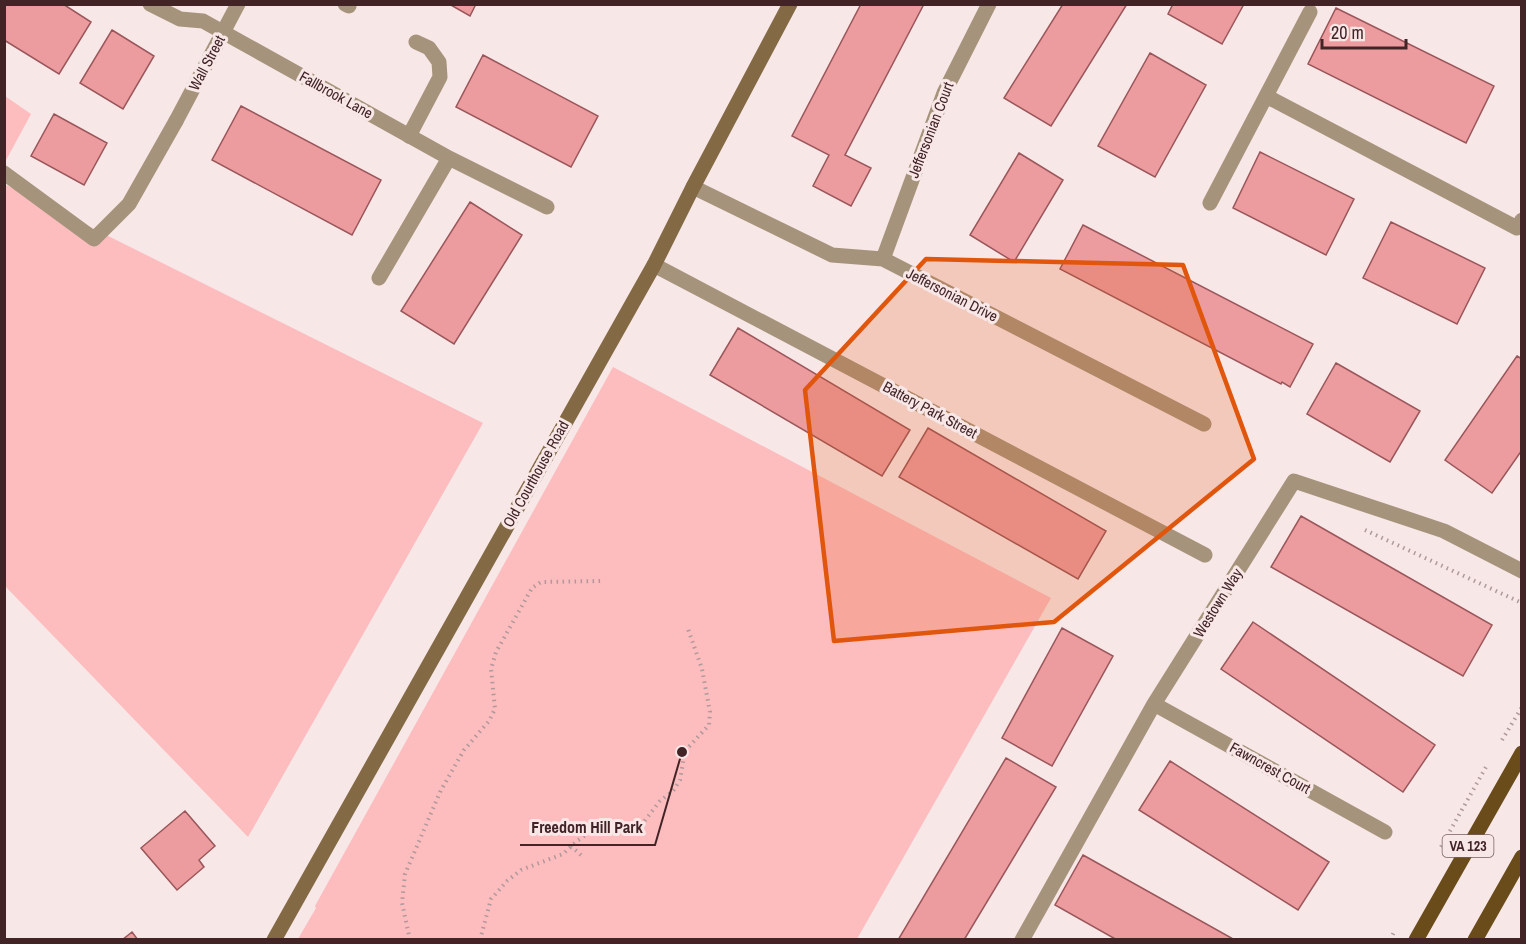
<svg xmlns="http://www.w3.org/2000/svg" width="1526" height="944" viewBox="0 0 1526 944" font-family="'Archivo Narrow',sans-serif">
<rect width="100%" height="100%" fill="#f7e7e7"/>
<path fill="#fdbcbe" d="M5,96L31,114L5,162Z
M4,184L483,423L248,837L5,586Z
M613,367L1051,598L857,939H298L316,908L315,906Z"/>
<path fill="#ec9c9f" stroke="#9a565a" stroke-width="1.5" d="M4,4H63L91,22L59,74L4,40Z
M449,4H476L470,16Z
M861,4H924L845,155L871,168L851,206L813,186L829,155L792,136Z
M1063,4H1127L1051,126L1004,98Z
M1173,4H1244L1222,44L1168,14Z
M1336,8L1494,86L1466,143L1308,64Z
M112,30L154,56L123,109L80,83Z
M1150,53L1206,85L1155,177L1098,146Z
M483,55L598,116L571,167L456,107Z
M241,106L381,180L352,235L212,160Z
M54,114L107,143L84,185L31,156Z
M1260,152L1354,199L1326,255L1233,208Z
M1019,153L1063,180L1014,262L970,235Z
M470,202L522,235L454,344L401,311Z
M1391,222L1485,268L1457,324L1363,278Z
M1083,225L1313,344L1290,387L1282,382L1281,384L1060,269Z
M738,328L910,430L882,476L710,375Z
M1517,356L1522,359V450L1492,493L1445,460Z
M1336,363L1420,411L1390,462L1307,414Z
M928,428L1106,531L1078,579L899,477Z
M1301,516L1492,625L1463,676L1271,567Z
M1253,622L1435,745L1403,792L1221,669Z
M1062,628L1113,656L1052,766L1002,738Z
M1006,758L1056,787L964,940H898Z
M1170,761L1329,862L1298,910L1139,810Z
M185,811L215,846L199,860L204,867L177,890L141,848Z
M1083,855L1235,940H1117L1055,905Z
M132,932L138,940H122Z"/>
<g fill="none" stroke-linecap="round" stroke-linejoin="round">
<path stroke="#af999a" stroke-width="4" stroke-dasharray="1.5 4.5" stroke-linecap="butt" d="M1365,530L1522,603
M1502,740L1522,707
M571,846L583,857
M1441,847L1486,767
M410,940L402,903L405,874L441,790L464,750L489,721L495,709L491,669L496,652L532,588L541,582L601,581
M480,940L491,899L507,881L521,870L563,854L577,841L593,830L603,826H637L643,823L660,801L673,791L680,780L685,751L709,725L710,712L702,669L687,626
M1390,940L1395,930"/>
<path stroke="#a5947b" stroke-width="15" d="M345,4L349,6
M1266,96L1517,228L1522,220
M409,136L440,77L439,62L429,48L416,42
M4,173L94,239L129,204L176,121
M1210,203L1310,12"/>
<path stroke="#a5947b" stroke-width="15" d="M150,4L180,19L203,21L449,158L379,278
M176,121L238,4
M449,158L547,207
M693,187L832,255L883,259L1204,424
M883,259L944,93L989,4
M654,265L1205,555
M1154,704L1385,832
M1022,940L1154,704L1294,481L1444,531L1522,571"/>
<path stroke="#836a45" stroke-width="15" d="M274,940L654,265L693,187L790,4"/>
<path stroke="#6a4c1b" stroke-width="15" d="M1416,940L1522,753
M1475,940L1522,857"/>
</g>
<path fill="#e0560d" fill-opacity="0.2" stroke="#e0560d" stroke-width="4.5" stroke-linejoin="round" d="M926,259L1183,265L1254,459L1054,622L834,641L805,390Z"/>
<g text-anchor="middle" stroke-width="6" stroke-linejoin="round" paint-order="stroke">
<rect fill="#f7e7e7" stroke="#785e60" stroke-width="1.5" x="1442.5" y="835" width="51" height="22" rx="4.5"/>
<g font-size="14" font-weight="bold" fill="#422426">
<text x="1468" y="851">VA 123</text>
</g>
<g font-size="15" fill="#422426" stroke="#f7e7e7">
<text transform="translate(207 63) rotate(-62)" y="5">Wall Street</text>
<text transform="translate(336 95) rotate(29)" y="5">Fallbrook Lane</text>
<text transform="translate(931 130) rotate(-69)" y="5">Jeffersonian Court</text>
<text transform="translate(952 295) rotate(27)" y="5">Jeffersonian Drive</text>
<text transform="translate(930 410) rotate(28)" y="5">Battery Park Street</text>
<text transform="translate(536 474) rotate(-61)" y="5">Old Courthouse Road</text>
<text transform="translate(1218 603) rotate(-58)" y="5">Westown Way</text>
<text transform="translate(1270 768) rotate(29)" y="5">Fawncrest Court</text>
</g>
</g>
<path fill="none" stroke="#422426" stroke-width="2" d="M682 752L655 845H520"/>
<circle fill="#422426" stroke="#f7e7e7" stroke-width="2" cx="682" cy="752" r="6"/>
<g font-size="16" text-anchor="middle" font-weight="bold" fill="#422426" stroke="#f7e7e7" stroke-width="6" stroke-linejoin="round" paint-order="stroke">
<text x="587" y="833">Freedom Hill Park</text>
</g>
<rect width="1526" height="944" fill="none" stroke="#422426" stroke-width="12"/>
<path d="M1322 39v9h84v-9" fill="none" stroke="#422426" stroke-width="3"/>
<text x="1331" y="39" font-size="18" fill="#422426" stroke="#f7e7e7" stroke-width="4.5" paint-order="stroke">20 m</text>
</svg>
